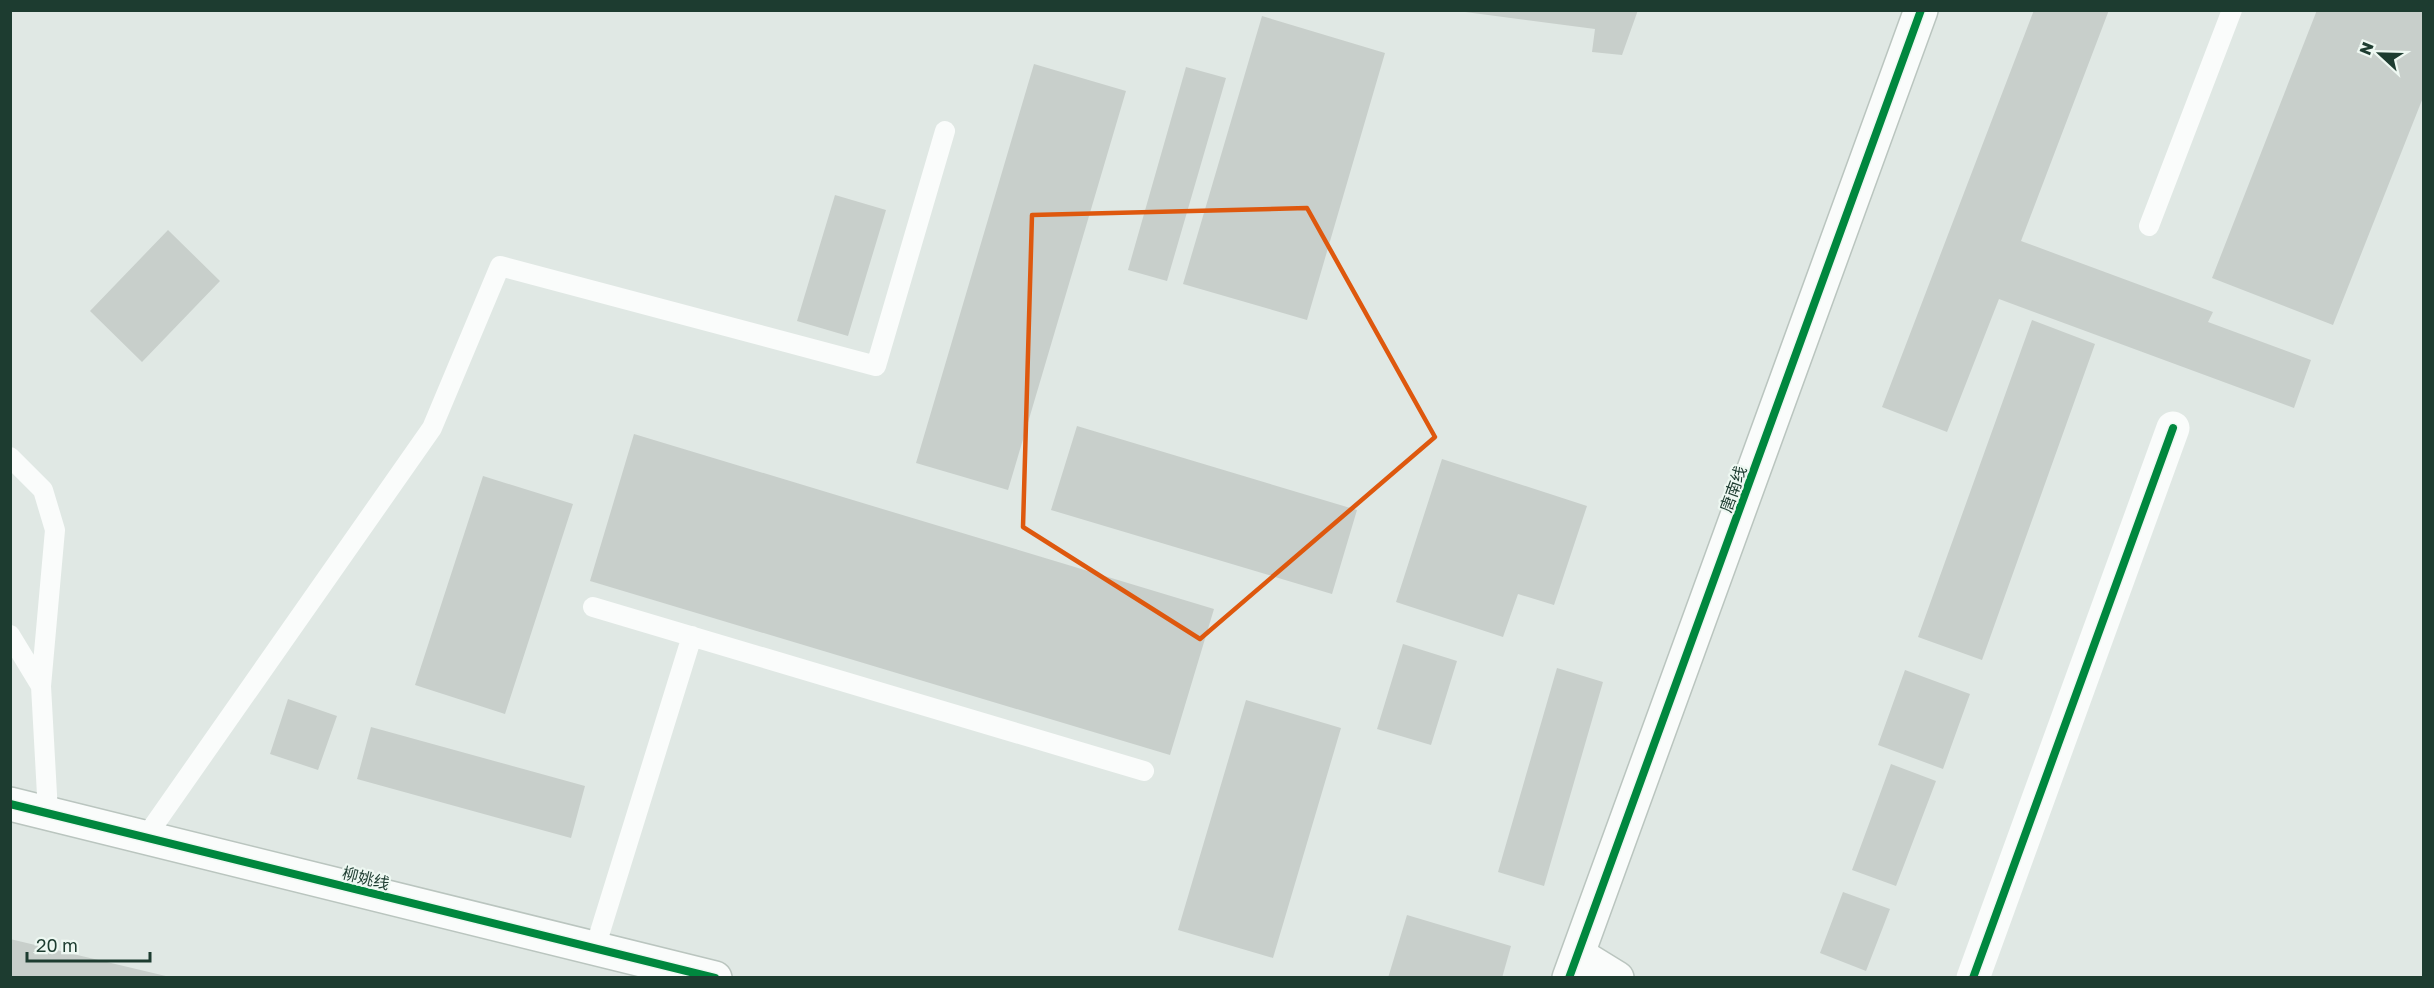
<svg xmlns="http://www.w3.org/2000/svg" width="2434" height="988" viewBox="0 0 2434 988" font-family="'Golos Text','Noto Sans SC',sans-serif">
<rect width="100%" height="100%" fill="#e0e8e4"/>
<path fill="#c8cfcb" d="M1450,10H1638L1622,55L1592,52L1595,29Z
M2034,10H2109L2021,241L2213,312L2208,322L2311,360L2294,408L1999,299L1947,432L1882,407Z
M2317,10H2424V95L2333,325L2212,278Z
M1262,16L1385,53L1307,320L1183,284Z
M1034,64L1126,91L1008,490L916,463Z
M1186,67L1226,78L1167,281L1128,270Z
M835,195L886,210L848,336L797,321Z
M168,230L220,281L142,362L90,311Z
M2032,320L2095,344L1982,660L1918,637Z
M1077,426L1357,510L1332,594L1051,510Z
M634,434L1214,609L1170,755L590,581Z
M1442,459L1587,506L1554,605L1518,594L1503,637L1396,602Z
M483,476L573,504L505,714L415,685Z
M1403,644L1457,661L1431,745L1377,729Z
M1557,668L1603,682L1544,886L1498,872Z
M1905,670L1970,694L1943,769L1878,745Z
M288,699L337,716L318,770L270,754Z
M1246,700L1341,728L1273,958L1178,930Z
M371,727L585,786L571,838L357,779Z
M1891,764L1936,781L1896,886L1852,870Z
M1843,892L1890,909L1866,971L1820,953Z
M1407,915L1511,946L1502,978H1388Z
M10,939L170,977V978H10Z"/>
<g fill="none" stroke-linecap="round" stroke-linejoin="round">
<g stroke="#bac5bf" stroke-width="36">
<path id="secondary" d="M10,804L715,978
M1578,954L1617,978
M1569,978L1921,10"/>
</g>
<path stroke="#fafcfb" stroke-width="20" d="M2149,226L2232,10
M10,457L43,490L55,530L41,686L48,813
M593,607L1144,771
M10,635L41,686
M145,838L432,428L500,266L876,366L945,131
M595,948L692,636"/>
<path stroke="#fafcfb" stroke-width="33" d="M1973,978L2173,428"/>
<use href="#secondary" stroke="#fafcfb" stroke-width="33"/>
<g stroke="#eef8f2" stroke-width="11">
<path id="cycleway" d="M10,804L715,978
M1569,978L1921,10
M1973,978L2173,428"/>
</g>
<use href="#cycleway" stroke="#00873e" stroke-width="8"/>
</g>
<path fill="none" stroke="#de580e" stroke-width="4.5" stroke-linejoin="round" d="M1307,208L1435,437L1200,639L1023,527L1032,215Z"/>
<g text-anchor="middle" stroke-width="4.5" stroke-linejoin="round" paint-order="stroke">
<g font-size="16" fill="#1d3c30" stroke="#eef8f2">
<text transform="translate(1733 489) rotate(-70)" y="6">唐南线</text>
<text transform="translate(366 878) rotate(14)" y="6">柳姚线</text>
</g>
</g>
<rect width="2434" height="988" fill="none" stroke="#1d3c30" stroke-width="24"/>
<g transform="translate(2380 54) rotate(292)" stroke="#eef8f2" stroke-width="4.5" paint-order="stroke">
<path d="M0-4.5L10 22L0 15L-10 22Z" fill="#1d3c30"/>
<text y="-9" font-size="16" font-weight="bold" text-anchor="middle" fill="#1d3c30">N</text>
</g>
<path d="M27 952v9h123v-9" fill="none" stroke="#1d3c30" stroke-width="3"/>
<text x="36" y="952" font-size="18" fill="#1d3c30" stroke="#eef8f2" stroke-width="4.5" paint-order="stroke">20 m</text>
</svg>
